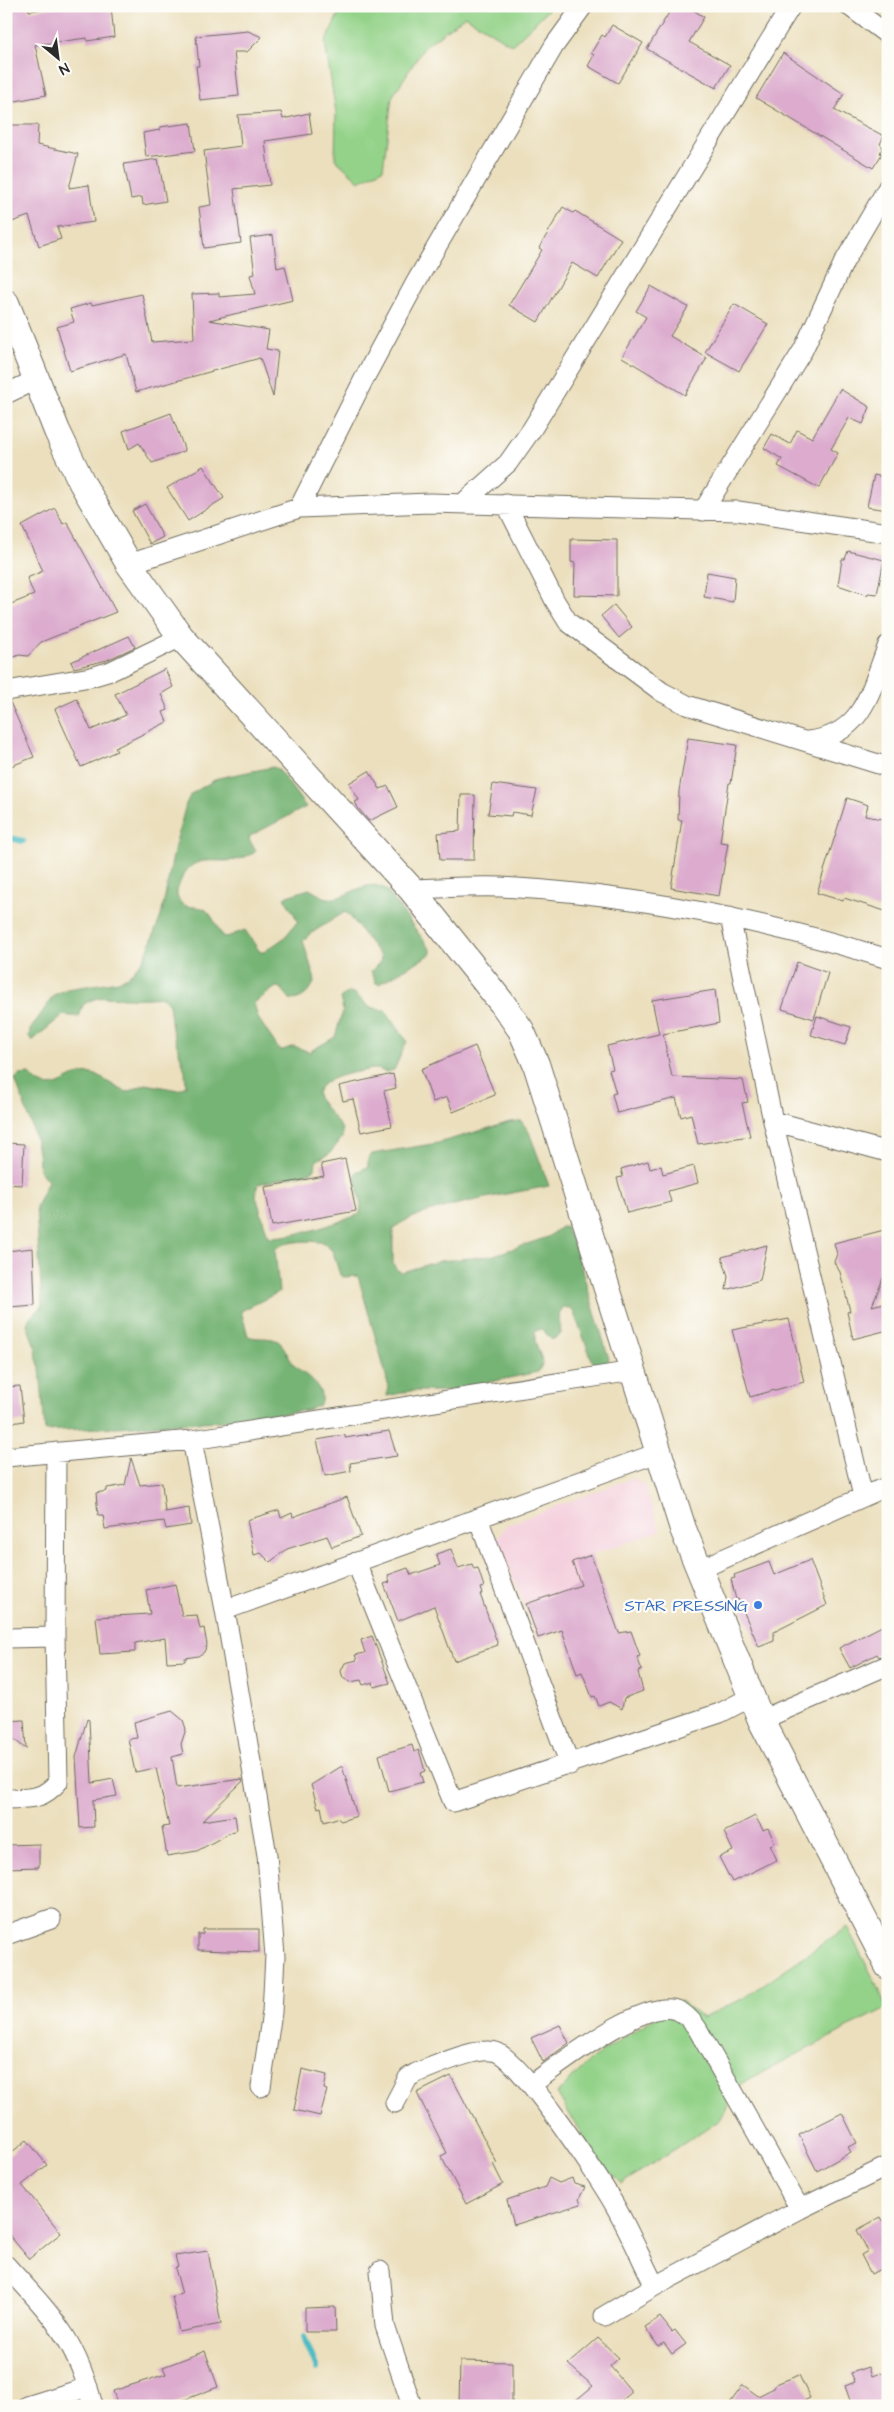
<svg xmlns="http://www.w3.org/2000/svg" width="894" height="2412" viewBox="0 0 894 2412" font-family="'Architects Daughter',sans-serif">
<rect width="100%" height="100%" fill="#fdfcf7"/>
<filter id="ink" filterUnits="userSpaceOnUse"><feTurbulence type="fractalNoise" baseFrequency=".02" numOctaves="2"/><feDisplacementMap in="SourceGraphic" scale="10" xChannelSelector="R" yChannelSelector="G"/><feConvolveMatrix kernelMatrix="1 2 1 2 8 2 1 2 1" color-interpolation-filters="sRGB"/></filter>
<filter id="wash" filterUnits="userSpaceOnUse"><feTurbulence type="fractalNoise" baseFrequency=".0096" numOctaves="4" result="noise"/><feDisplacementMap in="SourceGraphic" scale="20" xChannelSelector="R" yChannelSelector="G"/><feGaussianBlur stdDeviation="1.12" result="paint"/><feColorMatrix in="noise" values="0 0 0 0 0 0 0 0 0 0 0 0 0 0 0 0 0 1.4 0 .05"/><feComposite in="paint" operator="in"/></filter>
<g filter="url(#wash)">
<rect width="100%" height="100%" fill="#ebdfbd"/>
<path fill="#f4cfdd" d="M633,1478L645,1486L660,1531L591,1555L611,1612L538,1638L497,1539L506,1525Z"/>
<path fill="#93d288" stroke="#5f7e5a" d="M345,6H552L512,45L465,16L425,46L392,97L383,169L359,181L335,159L336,113L325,42L340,11Z
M847,1927L888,2007L740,2084L720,2120L621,2184L595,2157L557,2093L593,2058L680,2001L703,2018L742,1999Z"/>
<path fill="#76b474" stroke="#507050" d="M273,767L278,769L306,807L250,836L249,840L256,850L254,853C248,855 242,859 236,860C211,864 191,851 179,885C176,891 176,898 181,903C187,909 199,905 206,910C213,916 218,929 222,936L227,937L245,930L260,952H264L284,938L298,921L284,897L309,889C317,893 325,900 335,898C352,895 371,876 387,891L431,950V954L379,984L376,983L371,971L380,962L381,957L349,915L345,912L310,934L303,941L315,980C311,991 303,1000 291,1000L281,988L276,987L254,1003L258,1018L280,1051L294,1046L309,1052L335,1037L343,1010L340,998L349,992L354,993L369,1007L385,1010L407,1041L394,1070L385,1072L378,1069H372C355,1073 324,1075 317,1093L318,1098L342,1129V1138L330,1153L316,1161L315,1169L311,1172L258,1184L256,1196L267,1233L270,1237C301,1236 331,1225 360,1214L361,1206L355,1175L356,1172L368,1167V1158L372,1154L438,1143L510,1122L521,1121L529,1132L549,1186C521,1192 406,1209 393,1230V1264L397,1270L402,1272L439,1261L491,1256L548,1237L561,1227H565L575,1247L609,1359L607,1365L599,1368L594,1365L574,1313L570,1308L563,1307L559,1315L561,1334L552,1340L542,1329L535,1331V1341L543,1363L538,1372L446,1391H411L387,1396L388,1388L386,1375L358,1276L344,1277L340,1275L333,1252L325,1243C311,1240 287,1240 275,1249L279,1292L241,1311L248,1336C258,1340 269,1336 278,1341C285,1346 288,1357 293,1364C303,1375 329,1387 319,1406L307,1410L237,1420L45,1431L40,1368L37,1359L36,1349L27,1325L29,1318L40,1309L42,1304L36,1207L48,1181L39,1170C40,1140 25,1108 15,1079L20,1075L29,1074C55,1103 66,1069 93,1074C101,1076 115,1088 127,1092L146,1084L178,1090L186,1086L185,1071L172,1029L169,1004L163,997C151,998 140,999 128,998C110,998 98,994 83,1005L79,1017L63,1015L32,1041L29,1036L30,1030L54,995L67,989L119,981L132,973L145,957L161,916L175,846L186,804L191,794L218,778Z"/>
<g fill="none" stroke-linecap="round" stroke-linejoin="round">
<path stroke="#4dbcc4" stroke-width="6" d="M6,837L23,841
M304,2337L317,2369"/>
</g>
<g id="blocks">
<path fill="#dcabce" d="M6,6H28L29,11L64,6H111L114,37L87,41V38L35,45L46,95L6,103Z
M673,6H687L704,17L689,42L730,65L716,88L647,49Z
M612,25L643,43L618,83L588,66L594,55L591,53L602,35L605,37Z
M248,31L262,37L247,52H234L239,96L200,100L196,66H199L196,36Z
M783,53L844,94L834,110L884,136L880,144L883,147L880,153L882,154L873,168L756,98Z
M281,112L283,119L309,113L312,134L265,141L270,185L234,189L241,243L204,248L199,207L211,205L204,151L241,146L238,115Z
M191,123L195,151L146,157L143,133L160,130V127Z
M6,125H38L37,145L78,154L69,188L89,185L94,222L57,227L61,239L39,246L29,216L6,224Z
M158,159L166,201L143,205L142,197L131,199L124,164Z
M563,207L573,213L575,211L621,239L598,278L572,263L538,322L509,305L542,250L539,248Z
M273,235L277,268L285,266L293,300L209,320L269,330L266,349L278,351L273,397L260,358L136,392L126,354L70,371L57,327L74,322L70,309L91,303L92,305L142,294L152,342L194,339L192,294L219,293V297L255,294L250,275L255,274L250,238Z
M651,286L688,307L670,336L707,358L685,395L622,357L646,317L636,311Z
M734,304L768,324L739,371L705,352Z
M840,389L870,407L863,424L849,418L831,449L838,453L819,488L778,466L782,459L764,448L772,434L790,444L797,430L812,438Z
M171,413L185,451L152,463L139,443L129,449L123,431Z
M203,466L224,498L188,521L167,488Z
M874,475L888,478V510L867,507Z
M145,504L163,537L150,544L132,511Z
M55,508L63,524L67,522L116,612L41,642L28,656L19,655L12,658L6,645V606L34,595L27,578L43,571L22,526Z
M571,539L617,540V596L574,595L575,563L571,562Z
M848,551L884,560L877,594L868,593L867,595L838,585L842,559H845Z
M707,572L735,577L733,602L704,597Z
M614,605L632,627L619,638L601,616Z
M129,636L135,647L107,660L74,668L71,662Z
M165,669L173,687L161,694L168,710L163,712L167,722L115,748L117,751L81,767L55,709L77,699L91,730L126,715L115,694Z
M6,702H10L34,757L6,768Z
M688,738L737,745L731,783H729L720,842L728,843L719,896L671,888L682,820H678L679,791Z
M369,771L380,789L388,786L398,807L369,821L358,808L355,802L359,800L349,783Z
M493,784L537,790L531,815L512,812L511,816L488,814Z
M461,795H475L474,860H440L438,833L460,831Z
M847,798L868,805L865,816L888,820V912L844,898L843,901L817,893Z
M797,962L828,973L814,1019L782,1009Z
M715,990L719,1023L663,1034L672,1077L743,1080L748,1102L742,1103L750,1136L698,1144L691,1114L681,1117L676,1098L617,1113L612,1094L616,1093L609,1070L613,1069L607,1046L659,1034L652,1000Z
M817,1016L851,1027L845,1045L811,1035Z
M475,1046L495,1095L453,1112L447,1097L433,1102L421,1069Z
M393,1074L396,1088L384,1091L392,1126L361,1132L353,1099L343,1101L339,1086Z
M6,1143L24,1144L22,1185L6,1184Z
M345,1159L356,1211L272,1226L265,1187L324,1176L321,1164Z
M648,1161L650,1169L661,1166L663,1174L694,1166L698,1183L668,1191L671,1202L627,1213L617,1178L623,1177L621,1169Z
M888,1229V1266L872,1306L888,1302V1330L853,1339L847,1312L850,1311L840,1272L834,1262L837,1254L834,1243Z
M767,1245L760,1280L726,1290L728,1276L722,1257Z
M33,1248L35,1305L9,1307L7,1251Z
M789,1319L804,1382L750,1397L732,1330Z
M20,1386L24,1421L6,1424V1387Z
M389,1431L397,1456L350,1463L351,1471L325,1476L317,1440L345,1435V1438Z
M131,1458L140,1485L162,1483L165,1512L189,1508L191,1525L166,1529L164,1521L105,1529L103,1515H98L96,1493L107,1491V1488L125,1485Z
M347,1497L361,1536L332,1547L327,1536L287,1549L270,1562L261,1553L254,1555L247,1520L279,1510L281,1518L292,1513L293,1517Z
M451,1549L458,1568L472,1564L474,1569L478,1568L484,1587L480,1588L482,1594H480L498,1645L454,1661L434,1606L398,1621L384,1584L390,1582L388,1575L408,1568L411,1575L440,1565L436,1554Z
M591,1555L619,1633L631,1631L640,1656L637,1657L642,1670L638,1672L643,1691L624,1698L622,1709L609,1702L599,1706L595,1696L592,1697L582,1672L577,1674L562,1630L538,1638L526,1604L581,1585L572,1562Z
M810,1560L827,1605L774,1632V1641L759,1647L738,1599L736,1600L731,1579L735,1578L734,1575L769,1562L774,1575Z
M175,1584L182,1616L197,1615L200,1629L204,1628L207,1645L204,1652L198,1656L185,1658V1661L167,1662L165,1638L135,1643V1652L100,1654L96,1617L150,1614L146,1590Z
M882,1626L888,1639V1654L879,1657L877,1654L850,1668L839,1648Z
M372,1636L390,1683L374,1687L373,1682L363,1685L361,1680L350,1682L343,1678L341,1671L345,1663L357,1660L355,1655L365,1653L361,1640Z
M172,1711L183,1720L186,1729L181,1744L183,1754L172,1757L177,1788L242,1779L243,1781L202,1821L235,1816L237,1829L197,1851L167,1856L162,1827L169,1826L156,1768L135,1772L128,1739L137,1738L134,1722Z
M87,1719L89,1720L92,1783L113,1779L117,1796L93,1800L94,1827L80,1828L76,1757Z
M24,1720L26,1749L6,1733V1721Z
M412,1745L414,1752L419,1750L425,1771L420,1773L423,1782L389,1791L379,1755Z
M342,1766L357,1816L341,1821L337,1818L324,1822L321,1807L318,1808L311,1785Z
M755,1816L763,1830L768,1828L775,1843L770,1845L777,1860L732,1882L719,1857L733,1851L724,1832Z
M39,1844V1867L6,1868V1845Z
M203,1929H259V1952L198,1950V1934H203Z
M560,2025L569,2043L543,2062L531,2038Z
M302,2069L327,2075L324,2089L327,2090L320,2116L294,2110Z
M451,2076L497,2163L493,2164L503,2184L466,2204L441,2156L447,2153L417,2093Z
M842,2113L857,2143L848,2147L851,2152L817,2171L799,2135Z
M27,2140L47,2165L22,2185L61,2233L29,2259L6,2231V2157Z
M549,2178L559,2183L572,2178L574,2184L585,2187L579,2199L581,2204L514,2225L507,2200L545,2187Z
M881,2217L888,2230V2265L871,2274L861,2255L868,2251L857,2230Z
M208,2251L221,2324L179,2332L172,2296L182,2294L175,2268L178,2267L175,2256Z
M335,2307L336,2332H305V2308Z
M660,2317L672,2332L675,2330L686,2344L672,2354L664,2343L658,2346L645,2327Z
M598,2338L619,2358L610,2366L632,2392L615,2406H569L593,2386L568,2364Z
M205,2351L218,2387L168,2406H118L113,2391L166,2374L163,2367Z
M460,2361L512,2362V2406H459Z
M869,2367L872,2376L888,2370V2401L875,2406H852L845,2386L855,2382L851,2373Z
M799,2375L810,2398L793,2406H728L743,2385L758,2396L774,2388L776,2384Z"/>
</g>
</g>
<g filter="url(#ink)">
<use href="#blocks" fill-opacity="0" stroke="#6e6a5e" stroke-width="1"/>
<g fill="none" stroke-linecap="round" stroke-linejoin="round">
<g stroke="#6e6a5e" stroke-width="21">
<path id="street" d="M849,6L888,35
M6,394L35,380
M462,504L508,463L532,429L791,6
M506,504L555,601L568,622L662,692L687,705L888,767
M299,508L366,375L416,282L554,46L583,6
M703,511L803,350L844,262L888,187
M129,564L299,508L430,503L738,511L888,533
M6,691L91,677L111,671L181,637
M808,741C864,735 870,690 888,645
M411,889C441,888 472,886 501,887C632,894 763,920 888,959
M730,917L773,1121L863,1496
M773,1121L888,1152
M192,1440L225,1610L267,1855L275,1956L272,2012L261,2087
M6,1457L192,1440L633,1371
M478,1518L570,1765
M356,1562L453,1802L720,1713L751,1697
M698,1570L888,1486
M225,1610L660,1452
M6,1638L55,1637
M761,1720L888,1665
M6,1799C29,1798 41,1801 58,1782L55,1637L56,1452
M6,1935L51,1919
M532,2084C561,2064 643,1998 677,2010C686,2014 692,2021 697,2028L800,2209
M395,2103L408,2078L416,2073C435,2066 477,2046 496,2052C521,2060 598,2176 614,2204C629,2230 641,2259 655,2286
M6,2265C51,2315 76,2338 93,2406
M380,2271L385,2326L412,2406
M604,2316L655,2286L800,2209L888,2166
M27,2406L88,2387"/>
</g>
<g stroke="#6e6a5e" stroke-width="28">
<path id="secondary" d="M6,303L57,431L82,483L129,564L181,637L411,889L502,1003L521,1030L536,1064L683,1529L761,1720L888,1966"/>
</g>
<use href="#street" stroke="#fff" stroke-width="19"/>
<use href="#secondary" stroke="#fff" stroke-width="26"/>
</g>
</g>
<circle fill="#3f7fe0" stroke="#fdfcf7" stroke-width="2" cx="758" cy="1605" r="5"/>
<g text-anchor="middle" stroke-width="4.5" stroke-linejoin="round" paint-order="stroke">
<g font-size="16" fill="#366cbe" stroke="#fdfcf7" text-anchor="end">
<text x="748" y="1611">STAR PRESSING</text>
</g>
</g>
<rect width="894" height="2412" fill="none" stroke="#fdfcf7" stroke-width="25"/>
<g transform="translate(58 58) rotate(151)" stroke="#fdfcf7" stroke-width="4" paint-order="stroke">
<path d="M0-4L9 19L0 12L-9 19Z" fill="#2b2b2b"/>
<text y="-8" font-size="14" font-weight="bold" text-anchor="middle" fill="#2b2b2b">N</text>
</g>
</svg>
